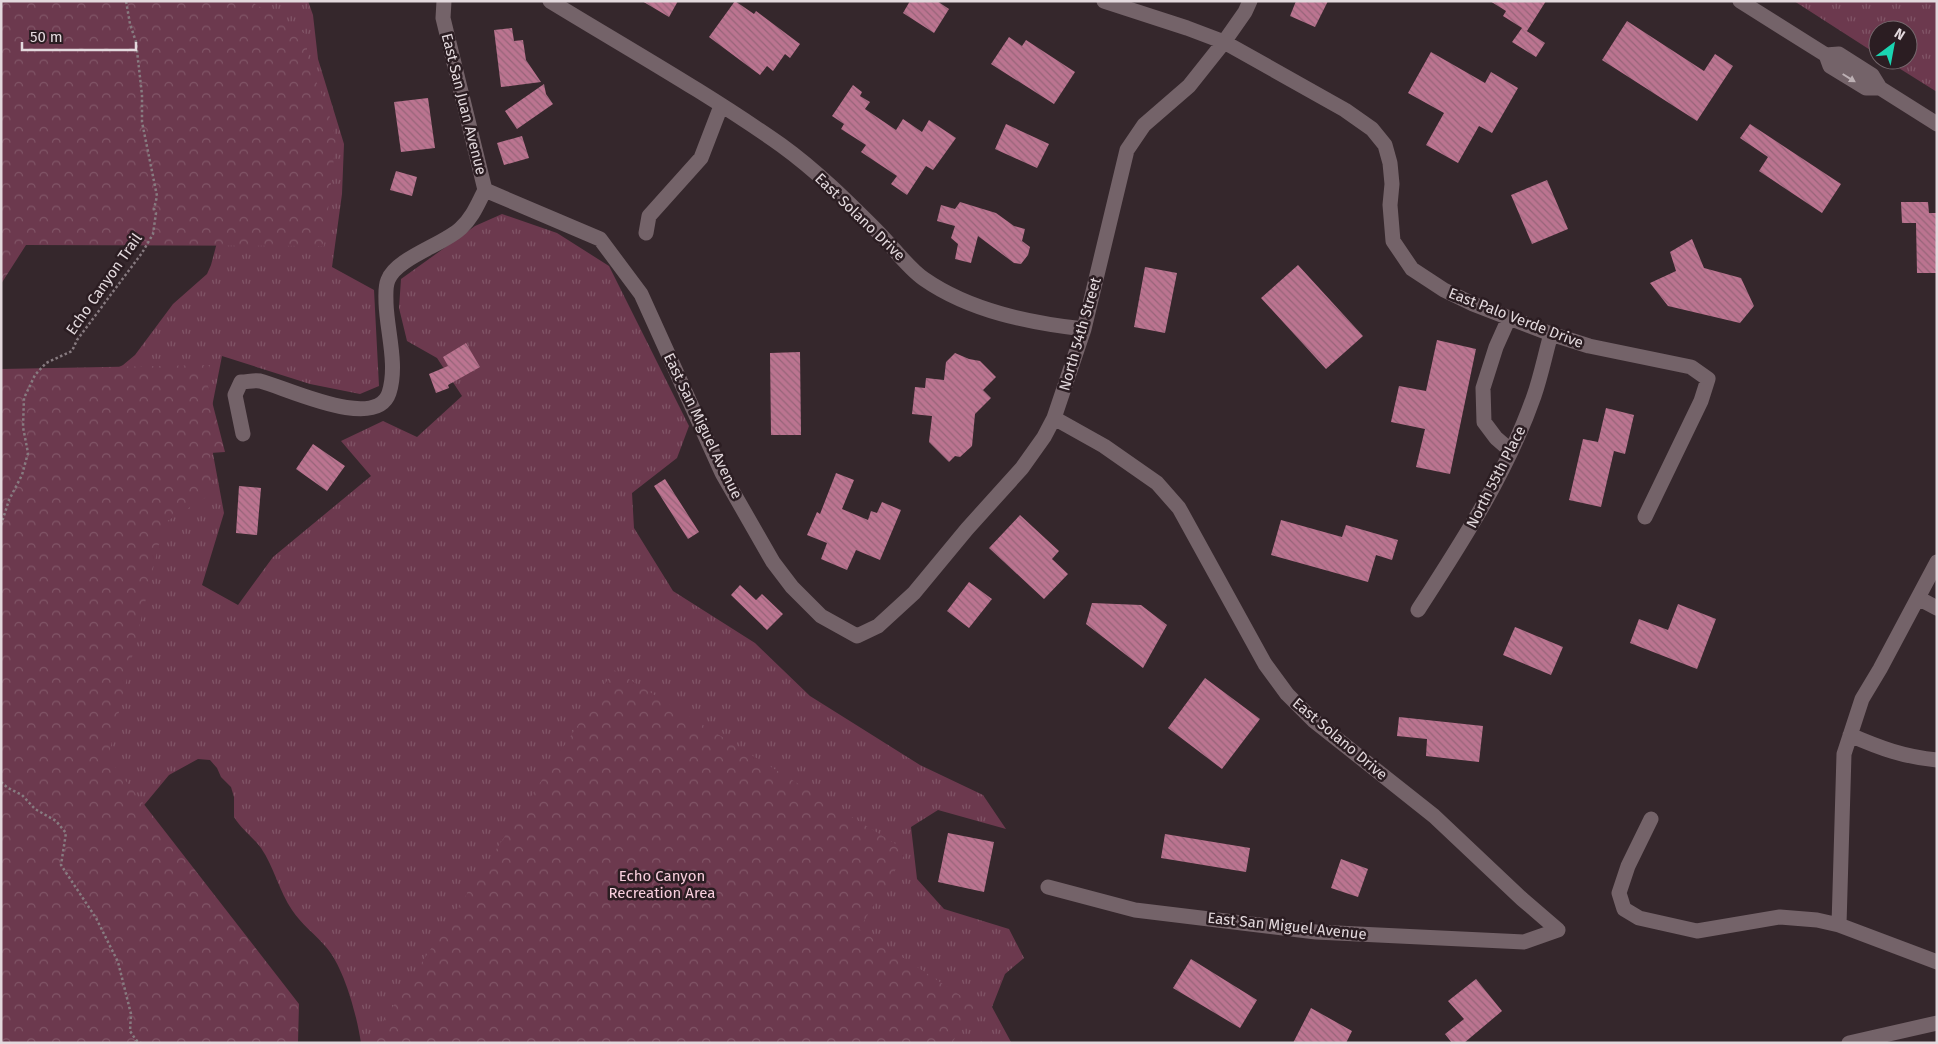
<svg xmlns="http://www.w3.org/2000/svg" width="1938" height="1044" viewBox="0 0 1938 1044" font-family="'Fira Sans',sans-serif">
<defs>
<pattern id="grass-tufts" width="24" height="20" patternUnits="userSpaceOnUse" patternTransform="scale(1.25)"><rect width="24" height="20" fill="#6c394e"/><path d="M3 7l-1-3M5 7V3M7 7l1-3M15 17l-1-3M17 17v-4M19 17l1-3" fill="none" stroke="#815567"/></pattern>
<pattern id="park-crowns" width="20" height="18" patternUnits="userSpaceOnUse" patternTransform="scale(1.25)"><rect width="20" height="18" fill="#6c394e"/><path d="M2 6a3 3 0 1 1 6 0M12 15a3 3 0 1 1 6 0" fill="none" stroke="#815567"/></pattern>
<pattern id="building-back-hatch" width="6" height="6" patternUnits="userSpaceOnUse" patternTransform="scale(1.25)"><rect width="6" height="6" fill="#bb7490"/><path d="M-1 5l2 2M0 0l6 6M5-1l2 2" fill="none" stroke="#976579"/></pattern>
</defs>
<rect width="100%" height="100%" fill="#35272c"/>
<path fill="url(#grass-tufts)" d="M118,1H308L313,15L318,59L344,144L342,194L332,267L374,290L379,386L360,394L310,384L222,356L208,427L224,513L202,585L238,605L273,557L371,476L341,441L383,421L417,437L462,396L437,358L407,341L399,308L401,279L475,226L502,214L557,233L609,266L689,426L677,458L632,493L634,528L673,591L755,643L810,696L920,765L983,795L1006,829L938,810L911,827L917,879L944,909L1009,929L1024,958L1005,974L992,1007L1011,1042L1013,1043H361C357,1016 344,967 326,947C315,934 301,924 292,910C279,891 274,867 261,848C253,837 241,829 234,817V797L231,787L221,777L217,768L210,760L198,759L169,775L140,810L1,954V456L47,404L123,365L135,355L173,304L207,274L211,265L219,235Z
M1794,1H1937V92L1886,60H1908V30H1878V55Z"/>
<path fill="url(#park-crowns)" d="M1,1H250L307,35V60L326,104L336,139L324,246L26,245L1,284Z
M210,365L206,378L225,452L210,453L213,493L164,523L108,758L299,1004L298,1043H1V369Z
M614,670L907,851L859,929L975,1005L952,1043H369Z"/>
<path fill="url(#building-back-hatch)" d="M642,1H678L669,17Z
M735,1L754,14L756,11L800,44L790,58L785,54L773,71L767,66L760,75L709,37Z
M910,1H937L949,9L934,33L903,13Z
M1296,1H1328L1315,27L1290,16Z
M1490,1H1546L1527,31L1503,16L1506,11Z
M1627,21L1704,71L1715,54L1733,66L1697,121L1602,60Z
M512,28L514,41L523,40L526,60L541,82L501,87L494,30Z
M1522,28L1545,43L1536,57L1512,42Z
M1009,37L1022,46L1026,40L1075,72L1054,104L991,64Z
M1431,52L1485,83L1491,72L1518,88L1492,133L1479,126L1458,163L1426,145L1444,113L1408,93Z
M544,84L546,94L553,104L517,129L505,111Z
M853,85L862,92L860,96L870,102L865,109L896,130L903,119L922,132L929,120L956,138L933,170L926,166L907,195L891,184L897,176L861,152L866,145L841,129L844,124L832,116Z
M428,98L435,148L401,152L394,102Z
M1006,124L1049,144L1037,168L995,149Z
M1750,124L1841,184L1822,213L1759,171L1768,157L1740,138Z
M522,136L529,158L504,165L497,143Z
M396,171L417,177L412,196L390,190Z
M1547,180L1568,229L1532,244L1511,195Z
M960,202L996,213L1014,226L1025,229L1022,241L1030,247L1028,255L1021,264L1014,263L978,236L971,263L955,259L958,244L951,238L955,226L937,221L941,205L955,209Z
M1901,202H1928L1929,213H1937V273H1917L1916,223H1902Z
M1692,239L1704,268L1741,278L1754,306L1740,323L1668,306L1650,283L1676,271L1670,252Z
M1298,265L1363,336L1326,369L1261,298Z
M1145,267L1177,273L1165,333L1134,327Z
M1437,340L1476,349L1450,474L1416,467L1425,429L1391,422L1399,386L1426,391Z
M466,343L480,367L448,385L449,388L436,393L429,374L448,366L443,357Z
M800,352L801,435H771L770,353Z
M955,353L969,359L980,361L996,377L983,390L991,398L975,414L972,446L960,457L955,456L949,462L929,442L932,416L912,414L915,387L925,388L926,378L944,380L946,362Z
M1606,408L1634,415L1625,454L1614,451L1601,507L1569,500L1583,439L1598,442Z
M313,444L345,466L327,491L296,469Z
M836,473L854,480L842,509L868,520L871,511L877,513L882,502L901,510L880,560L856,550L847,570L821,559L827,543L807,535L817,512L820,514Z
M665,479L699,532L688,539L654,486Z
M239,486L261,488L257,535L236,533Z
M1020,515L1059,551L1052,559L1068,574L1044,599L989,548Z
M1281,520L1342,537L1346,525L1398,540L1392,560L1376,555L1368,582L1271,555Z
M969,582L992,599L969,628L947,611Z
M740,585L756,600L762,594L783,614L767,630L731,595Z
M1092,603L1141,605L1167,625L1143,668L1086,624Z
M1678,604L1716,619L1697,669L1630,643L1639,619L1668,630Z
M1515,627L1563,647L1551,675L1503,655Z
M1205,678L1260,719L1222,769L1168,728Z
M1399,717L1483,726L1479,762L1426,756L1427,739L1397,736Z
M948,833L994,842L984,892L938,882Z
M1165,834L1250,848L1246,872L1161,858Z
M1341,859L1368,869L1358,897L1331,888Z
M1191,959L1257,1000L1240,1028L1173,988Z
M1476,979L1502,1011L1464,1043H1452L1445,1034L1464,1019L1448,1001Z
M1311,1008L1352,1031L1346,1043H1293Z"/>
<g fill="none" stroke-linecap="round" stroke-linejoin="round">
<path stroke="#877b80" stroke-width="2.5" stroke-dasharray="2.5 2.5" stroke-linecap="butt" d="M1,525L9,500L22,475L28,453L23,427L24,398L35,375L46,363L72,351L77,340L142,253L153,234L156,213L154,209L157,196L142,122V95L136,42L130,24L126,1
M1,782L8,788L22,795L35,809L56,821L66,833L61,865L96,918L118,962L131,1014L130,1031L136,1040L141,1043"/>
<path stroke="#746369" stroke-width="15" d="M444,1L443,18L485,190
M550,1C627,48 707,93 781,145C817,171 848,202 879,233C893,247 908,268 924,279C970,311 1030,323 1084,329
M1104,1L1187,28L1224,42L1345,110L1372,129L1385,145L1390,163L1392,184L1390,205L1393,241L1412,269L1444,290L1473,304L1551,334L1589,346L1691,367L1708,379L1701,401L1645,517
M1740,1L1826,55L1839,54L1872,75L1880,88L1937,124
M1826,55L1830,66L1866,88H1880
M646,233L649,216L701,158L721,106
M1509,318L1496,347L1483,388L1484,422L1496,438L1511,451
M1054,418L1104,446L1157,483L1179,508L1265,664L1287,694L1313,720L1434,816L1522,899L1558,930
M243,434L235,395L241,382C247,382 254,380 260,381C285,387 376,432 389,393C398,365 387,332 386,303C386,295 385,287 388,280C396,258 445,244 461,228C473,217 478,203 485,190L600,239L641,294L722,473L773,562L792,587L821,616L857,636L878,626L914,593L967,529L1022,468L1044,437L1054,418L1084,329L1127,150L1144,125L1189,86L1224,42L1245,12L1250,1
M1918,598L1937,608
M1418,610C1462,542 1507,473 1534,396C1541,376 1545,355 1551,334
M1850,735C1880,748 1904,757 1937,760
M1651,819L1628,866L1619,893L1624,909L1639,918L1697,931L1780,917L1817,920L1839,925L1937,962
M1048,887L1135,910L1316,932L1524,942L1558,930
M1839,925L1844,754L1862,699L1880,669L1937,562
M1849,1043L1937,1023"/>
</g>
<defs><path id="oneway-solid" d="M-6-.8H1V-3.2L6.5 0L1 3.2V.8H-6Z" transform="scale(1.25)"/></defs>
<use fill="#bcb0b4" href="#oneway-solid" transform="translate(1849 78) rotate(32)"/>
<g text-anchor="middle" stroke-width="5" stroke-linejoin="round" paint-order="stroke">
<g font-size="15" fill="#e3d9dd" stroke="#2b1d22">
<text transform="translate(464 104) rotate(76)" y="5">East San Juan Avenue</text>
<text transform="translate(860 217) rotate(44)" y="5">East Solano Drive</text>
<text transform="translate(104 284) rotate(-55)" y="5">Echo Canyon Trail</text>
<text transform="translate(1516 318) rotate(21)" y="5">East Palo Verde Drive</text>
<text transform="translate(1080 334) rotate(-74)" y="5">North 54th Street</text>
<text transform="translate(703 426) rotate(64)" y="5">East San Miguel Avenue</text>
<text transform="translate(1496 477) rotate(-63)" y="5">North 55th Place</text>
<text transform="translate(1340 739) rotate(40)" y="5">East Solano Drive</text>
<text transform="translate(1287 926) rotate(6)" y="5">East San Miguel Avenue</text>
</g>
<g font-size="15" fill="#f9cfde" stroke="#2b1d22">
<text x="662" y="881">Echo Canyon<tspan x="662" dy="17">Recreation Area</tspan></text>
</g>
</g>
<rect width="1938" height="1044" fill="none" stroke="#e3d9dd" stroke-width="5"/>
<g transform="translate(1893 45) rotate(32)"><circle r="24" fill="#2b1d22" stroke="#75686d"/>
<path d="M0-4L9 19L0 12L-9 19Z" fill="#1ad5b2"/>
<text y="-8" font-size="14" font-weight="bold" text-anchor="middle" fill="#e3d9dd">N</text>
</g>
<path d="M22 42v8h114v-8" fill="none" stroke="#e3d9dd" stroke-width="2.5"/>
<text x="30" y="42" font-size="15" fill="#e3d9dd" stroke="#2b1d22" stroke-width="4" paint-order="stroke">50 m</text>
</svg>
